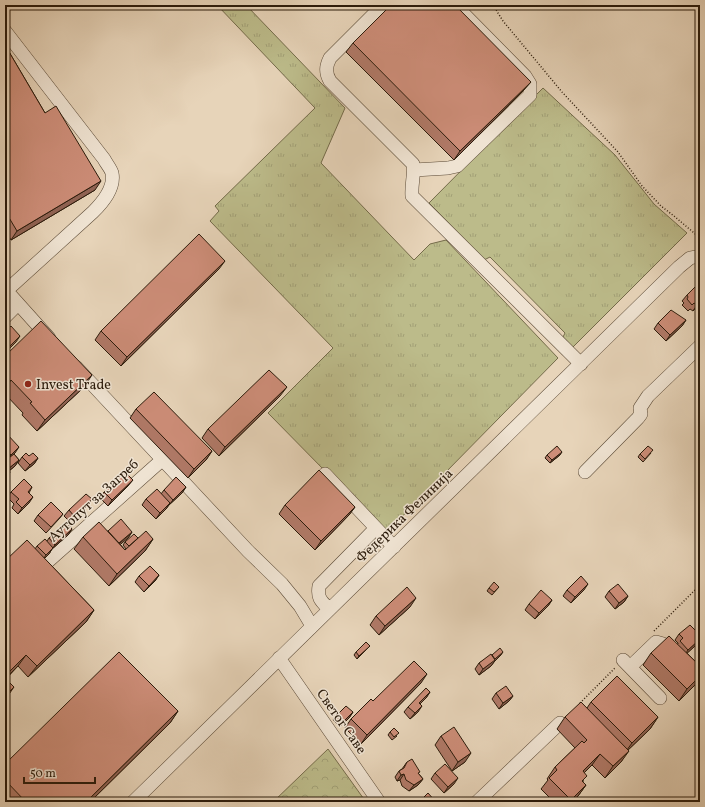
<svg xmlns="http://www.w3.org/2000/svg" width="705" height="807" viewBox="0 0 705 807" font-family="Vollkorn,serif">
<defs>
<pattern id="grass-tufts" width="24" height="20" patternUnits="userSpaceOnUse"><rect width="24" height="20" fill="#bcbb8a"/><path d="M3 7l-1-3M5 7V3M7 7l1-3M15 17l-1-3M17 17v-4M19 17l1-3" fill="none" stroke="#a2a076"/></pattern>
<pattern id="forest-crowns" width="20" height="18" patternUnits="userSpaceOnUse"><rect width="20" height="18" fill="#bcbb8a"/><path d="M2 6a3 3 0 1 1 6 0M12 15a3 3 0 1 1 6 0" fill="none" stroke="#a2a076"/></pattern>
</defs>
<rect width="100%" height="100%" fill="#e7d4b9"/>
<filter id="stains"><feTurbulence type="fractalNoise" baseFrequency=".005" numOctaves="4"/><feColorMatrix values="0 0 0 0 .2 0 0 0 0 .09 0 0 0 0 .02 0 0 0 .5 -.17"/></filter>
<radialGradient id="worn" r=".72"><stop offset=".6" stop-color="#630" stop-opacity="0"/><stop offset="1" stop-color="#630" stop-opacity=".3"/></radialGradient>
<path fill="url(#grass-tufts)" stroke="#746b4a" d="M217,5H246L345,108L321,163L414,260L430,244L446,240L558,358L386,533L268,413L333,348L210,221L219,211L215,206L315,108Z
M543,88L615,155L654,204L687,233L572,348L563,337L565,333L490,257L484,260L429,203Z"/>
<path fill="url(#forest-crowns)" stroke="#746b4a" d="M328,749L366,802H273Z"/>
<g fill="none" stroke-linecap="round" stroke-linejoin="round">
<g stroke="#5a4936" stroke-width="14">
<path id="minor" d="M383,5L330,58C326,66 325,72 330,81L413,164C415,173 411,184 412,196L581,364
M5,31L104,159C106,163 111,169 112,173C115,188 103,202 93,212L6,291
M414,170L448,168L457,166L530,95V84L525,76L455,5
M5,289L49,338
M5,317L17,305
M76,367L248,551L282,584L300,606L312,626
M585,472L638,418L641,414L640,408L648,396L700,346
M325,474L376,528
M44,565L163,459
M329,609C321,601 317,598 319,586L376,528L394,547
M279,658L379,802
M623,660L660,698
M630,667L656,642L663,644L675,656
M133,802L679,267L690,258L700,256
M477,802L560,723"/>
</g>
<path stroke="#2b1b0b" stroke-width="1.5" stroke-dasharray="1 2" stroke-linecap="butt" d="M493,5L503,21L562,92L618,152L642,186L661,206L674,216L700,238
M654,631L700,585
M580,703L615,668"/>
<use href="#minor" stroke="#efe3d2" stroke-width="13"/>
</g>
<path fill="#b07967" stroke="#2b1b0b" d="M353,43L524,90L454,160L346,52Z
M5,45L45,113L95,190L11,240L5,230Z
M219,269L121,366L95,340L101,331Z
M700,282V291L697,287Z
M700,292V303L693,311L690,309L688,311L682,305L684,303L682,301L687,295Z
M686,320L682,326L666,341L654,329L658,323Z
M5,356L84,387L37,431L22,415L23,413L5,394Z
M700,387V394L697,391Z
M280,396L219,456L202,438L208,429Z
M136,409L212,451L206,460L188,478L130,418Z
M5,434L15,453L14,454L19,460L15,466L9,471L10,472L5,479V461L6,460L5,459Z
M651,453L643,462L638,457L640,454Z
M547,455H560L550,463L545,458Z
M22,457L38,458L34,464L25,471L18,463Z
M128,486L108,506L100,498L104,492Z
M32,487L29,493V503L18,514L12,508L14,504L9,499L5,503V495L8,496L11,492Z
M186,487L182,493L169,505L166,509L156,519L142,505L146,499L161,494L164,490Z
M92,499L87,505L70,522L64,516L69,510Z
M285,505L355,507L349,515L315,550L279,514Z
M63,514L59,519L46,533L34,521L38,515Z
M72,529L68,535L52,549L49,554L44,558L94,610L86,622L28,677L18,666L6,679L5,700V561L35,549L37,546L47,541L49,538Z
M108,531L132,532L128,538L120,544L125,550L126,549L123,545L125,542L138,538L153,539L145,551L109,586L74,549L83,537Z
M159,575L155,581L144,592L135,582L139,576Z
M499,587L492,595L487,591L489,588Z
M567,590H584L571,603L563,596Z
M609,591L628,596L624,602L615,609L605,597Z
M552,600L548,606L535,619L525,610L529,604Z
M410,607L379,635L370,625L376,616Z
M679,634L697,637L699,640L695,646L687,653L700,666V679L697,683L679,701L643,665L651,653L678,644V643L675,640Z
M370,646L357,659L354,655L356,652Z
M492,655H501L494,662L491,666L479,675L475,669L479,663Z
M421,683L361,744L345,728L351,719L373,701Z
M430,692L426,698L420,704L418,712L410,719L404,712L408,707Z
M496,693L513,696L509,701L499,709L492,699Z
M591,702L658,717L650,729L628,750L621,762L605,778L592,765L584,773L583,782L586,785L578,796L572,802H554L541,789L548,780L547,779L555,767L575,748L557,729L565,717L587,708Z
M178,711L170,723L90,802H7L5,800V764Z
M353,712L349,718L340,727L333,720L338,714Z
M390,732L397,736L392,740L388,735Z
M441,736L465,762L452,771L435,745Z
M407,762L419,774L423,779L418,785L409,791L402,786L400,780L397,781L395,777L399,771L402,769Z
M435,773L454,784L444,793L431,779Z"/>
<path fill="#906354" stroke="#2b1b0b" d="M531,82L524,90L454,160L460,151Z
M101,181L95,190L11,240L17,231Z
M225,261L219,269L121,366L127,357Z
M700,302V303L693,311L697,305Z
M686,320L682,326L666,341L670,335Z
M20,336L16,342L5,353L6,350Z
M92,375L84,387L37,431L45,420Z
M11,380L5,389V386Z
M287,387L280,396L219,456L225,447Z
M19,447L15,453L6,461L11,455Z
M212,451L206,460L188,478L194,469Z
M562,452L560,455L550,463L552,460Z
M38,458L34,464L25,471L30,465Z
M19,460L15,466L5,474L8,469Z
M10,472L6,478L5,479V477Z
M133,480L128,486L108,506L112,500Z
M186,487L182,493L169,505L173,500Z
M33,497L29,503L18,514L22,508Z
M92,499L87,505L70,522L74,516Z
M170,503L166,509L156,519L160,513Z
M355,507L349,515L315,550L321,541Z
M72,529L68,535L52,549L49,554L42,561L46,555L52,549L55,545Z
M132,532L128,538L115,549L119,544Z
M153,539L145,551L109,586L117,574Z
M159,575L155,581L144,592L149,586Z
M588,584L584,590L571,603L575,597Z
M628,596L624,602L615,609L619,603Z
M416,598L410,607L379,635L385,626Z
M552,600L548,606L535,619L539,613Z
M94,610L86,622L28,677L37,666Z
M699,640L695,646L684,656L688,650Z
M370,646L357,659L359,656Z
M503,652L501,655L494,662L491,666L479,675L483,669Z
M26,655L18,666L5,679V676Z
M427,674L421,683L361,744L367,735Z
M700,676V679L697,683L679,701L687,689Z
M14,687L5,700V696Z
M430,692L426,698L415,709L419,703Z
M513,696L509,701L499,709L503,703Z
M422,706L418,712L410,719L415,713Z
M178,711L170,723L90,802H86Z
M353,712L349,718L340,727L344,721Z
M658,717L650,729L624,754L632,743Z
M629,751L621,762L605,778L613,766Z
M471,753L465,762L452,771L458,762Z
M600,754L592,765L574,783L583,771Z
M404,774L400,780L397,781L401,775Z
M458,778L454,784L444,793L448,787Z
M423,779L418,785L409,791L414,785Z
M586,785L578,796L572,802H569Z"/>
<path fill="#cd8d78" stroke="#2b1b0b" d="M391,5H455L531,82L460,151L353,43Z
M5,45L45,113L56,106L101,181L17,231L5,211Z
M199,234L225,261L127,357L101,331Z
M695,287L700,292V302L697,305L694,303L692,305L687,299L688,297L687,295Z
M671,310L686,320L670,335L658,323Z
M41,321L92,375L45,420L30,403L32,402L11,380L5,386V356Z
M11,326L20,336L6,350L5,349V332Z
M269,370L287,387L225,447L208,429Z
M154,392L212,451L194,469L136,409Z
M6,433L19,447L11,455L5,449V434Z
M557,446L562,452L552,460L547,455Z
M648,446L653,450L645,459L640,454Z
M26,453L29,456L33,453L38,458L30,465L22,457Z
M14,454L19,460L8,469L10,472L5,477V461Z
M319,470L355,507L321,541L285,505Z
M125,472L133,480L112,500L104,492Z
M176,477L186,487L173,500L164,490Z
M24,479L32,487L28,492L33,497L22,508L16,502L19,499L11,492Z
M157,489L170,503L160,513L146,499Z
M6,494L9,498L5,502V495Z
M86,494L92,499L74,516L69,510Z
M51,502L63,514L51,527L38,515Z
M121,519L132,532L119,543L108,531Z
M66,522L72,529L55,545L49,538Z
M99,522L125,550L146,531L153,539L117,574L83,537Z
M134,534L138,538L129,546L125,542Z
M45,539L53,548L46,555L37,546Z
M27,540L94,610L37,666L26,655L5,676V561Z
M150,566L159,575L149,586L139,576Z
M581,576L588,584L575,597L567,590Z
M494,582L499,587L494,592L489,588Z
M618,584L628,596L619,603L609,591Z
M407,587L416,598L385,626L376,616Z
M541,590L552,600L539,613L529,604Z
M690,625L699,634L696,637L699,640L688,650L680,641L683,638L679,634Z
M669,636L700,666V676L687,689L651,653Z
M366,642L370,646L359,656L356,652Z
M500,648L503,652L495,659L492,655Z
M119,652L178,711L86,802H26L5,780V764Z
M491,654L495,660L483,669L479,663Z
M414,661L427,674L367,735L351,719L371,699L373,701Z
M617,676L658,717L632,743L591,702Z
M5,678L14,687L5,696Z
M506,686L513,696L503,703L496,693Z
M426,688L430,692L419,703L422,706L415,713L408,707Z
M581,702L629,751L613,766L600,754L583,771L587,776L582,781L586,785L571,800L549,778L557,770L555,767L582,741L584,743L587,740L565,717Z
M346,706L353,712L344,721L338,714Z
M454,727L471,753L458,762L441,736Z
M394,728L399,733L394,737L390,732Z
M412,759L420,772L418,773L423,779L414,785L406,780L404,774L401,775L399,771L404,768L407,762Z
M445,764L458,778L448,787L435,773Z
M428,793L436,802H419Z"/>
<circle fill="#8f2418" stroke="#efe3d2" stroke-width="1.5" cx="28" cy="384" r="4"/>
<g text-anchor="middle" stroke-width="3" stroke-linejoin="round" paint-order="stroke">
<g font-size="14" fill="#2b1b0b" stroke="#efe3d2" text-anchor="start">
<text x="36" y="389">Invest Trade</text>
</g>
<g font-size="14" fill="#2b1b0b" stroke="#efe3d2">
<text transform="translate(93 500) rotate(-42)" y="5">Аутопут за Загреб</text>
<text transform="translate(404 515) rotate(-44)" y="5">Федерика Фелинија</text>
<text transform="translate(342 721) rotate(55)" y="5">Светог Саве</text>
</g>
</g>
<rect width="705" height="807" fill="none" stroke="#e7d4b9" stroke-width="20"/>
<rect x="6" y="6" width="693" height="795" fill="none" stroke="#2b1b0b" stroke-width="2"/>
<rect x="10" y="10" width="685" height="787" fill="none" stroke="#2b1b0b"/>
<path d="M24 777v6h71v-6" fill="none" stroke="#2b1b0b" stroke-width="2"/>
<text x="30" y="777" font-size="12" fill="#2b1b0b" stroke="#efe3d2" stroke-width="3" paint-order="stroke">50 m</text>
<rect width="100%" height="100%" filter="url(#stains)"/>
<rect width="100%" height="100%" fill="url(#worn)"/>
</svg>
